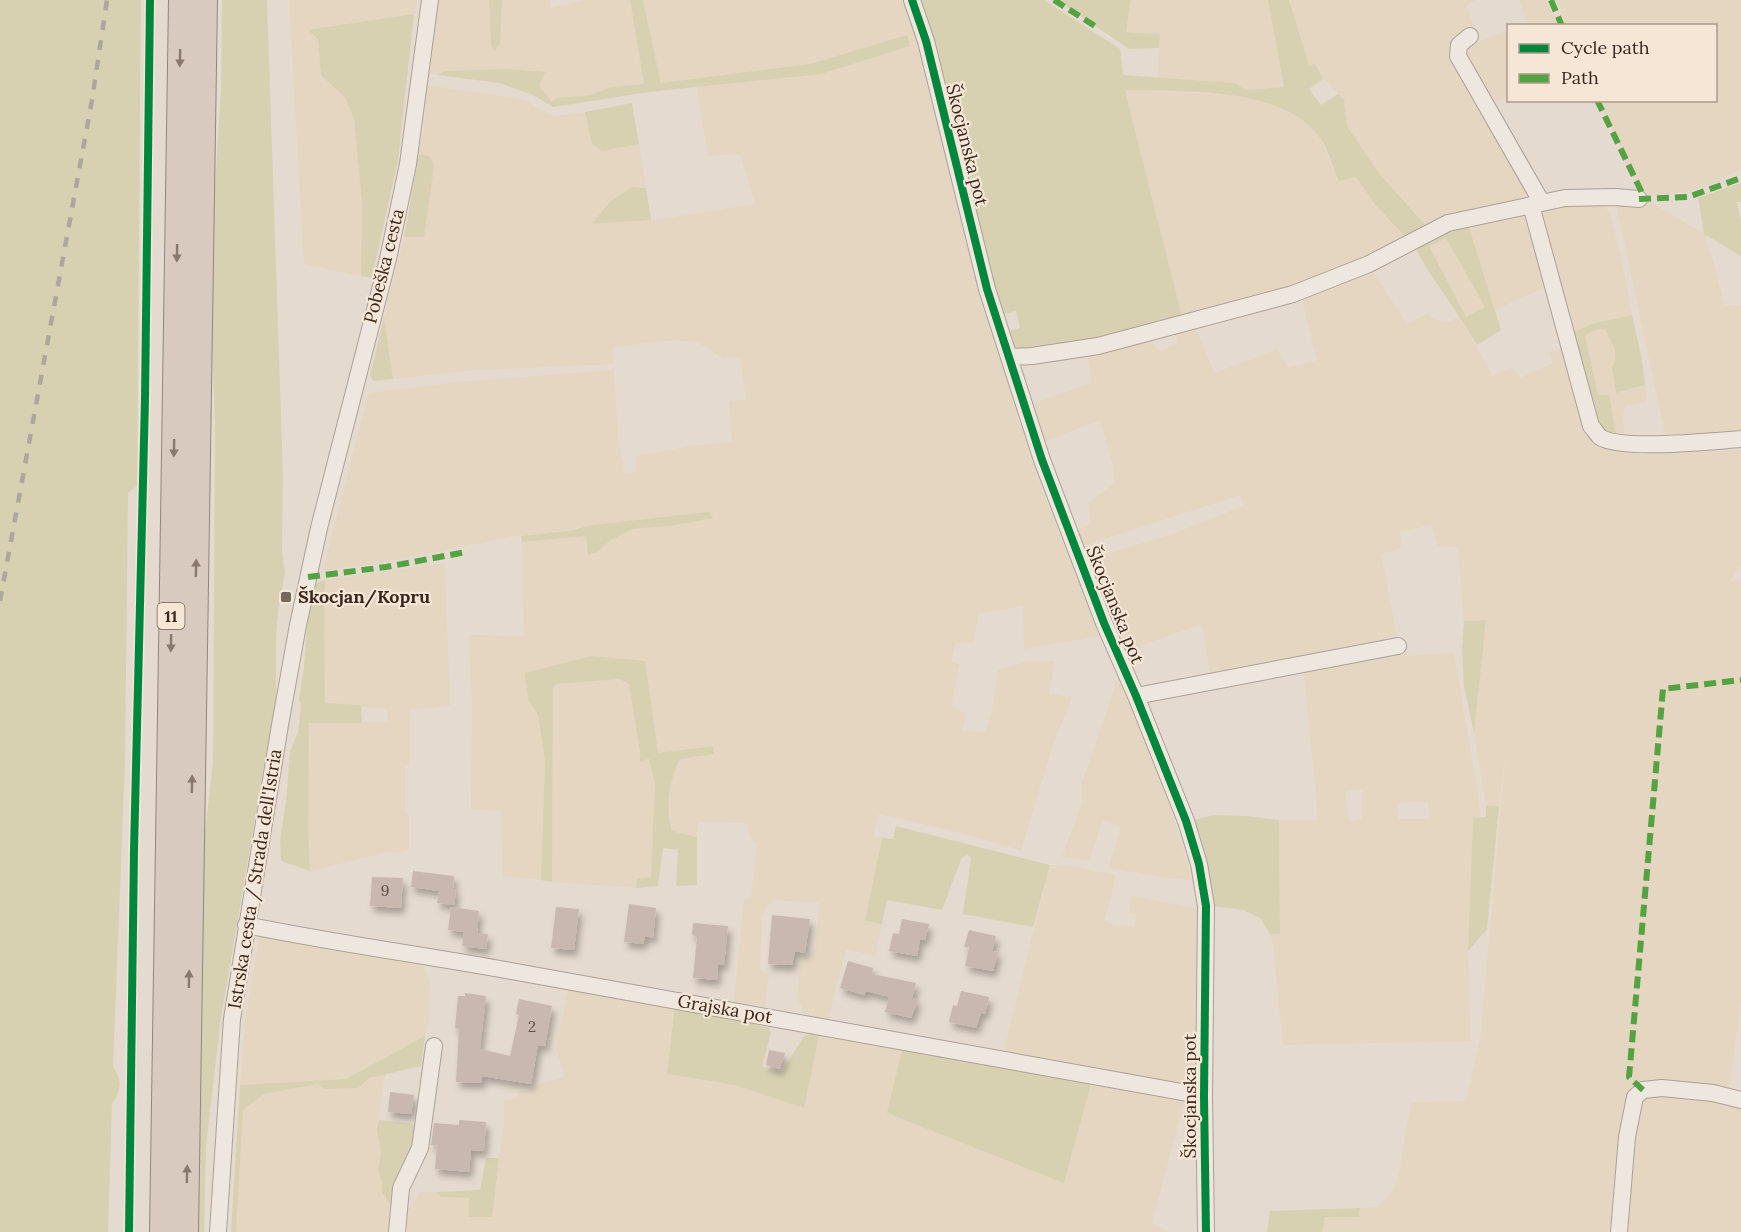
<svg xmlns="http://www.w3.org/2000/svg" width="1741" height="1232" viewBox="0 0 1741 1232" font-family="Lora,serif">
<defs>
<filter id="shadow"><feDropShadow dx="3.5" dy="6" stdDeviation="3" flood-color="#0004"/></filter>
</defs>
<rect width="100%" height="100%" fill="#e5dacf"/>
<path fill="#e4d6c0" fill-rule="evenodd" d="M289,0H417L414,14L309,31L318,39L321,75L345,97L354,119L362,203L361,276L304,264Z
M436,0H489L491,46L500,44L502,0H550L551,8L586,0H630L644,84L611,87L590,95L557,98L552,102L539,86L544,72L507,69L445,71L438,75L428,73Z
M643,0H906L920,43L978,280L1034,469L1100,636L1024,649L1023,606L978,614L974,642L956,643L951,661L960,664L951,706L966,714L962,731L986,732L992,711L998,670L1026,662L1055,661L1049,694L1072,697L1053,745L1021,850L949,830L879,814L873,837L882,838L865,921L882,924L875,956L846,949L828,1021L803,1013L801,1004L797,1003L801,961L816,948L819,903L774,900L765,909L762,917L760,970L769,975L765,1006L734,1002L744,900L751,898L757,843L749,838L748,825L743,823L698,822L697,837L672,831L668,818L672,773L680,759L714,754L713,746L658,753L644,661L592,656L578,661L528,699L538,715L545,761L541,880L503,876L501,811L471,809L472,703L469,635L524,636L522,542L586,536L589,555L597,552L611,540L632,529L662,526L628,521L592,525L550,533L515,536L380,563L323,570L369,393L457,382L614,370L618,439L625,474L636,472V456L690,446L732,442L729,402L746,399L740,358L726,357L724,359L698,342L674,340L613,347L614,364L477,370L393,379L384,318L404,237H424L427,155L419,154L425,118L426,85L514,98L527,101L548,114L557,116L585,112L592,144L602,151L639,144L646,188L638,187L593,224L655,220L755,204L740,154L708,156L697,87L821,74L909,46L906,36L810,64L661,83Z
M1131,0H1268L1284,87L1245,90L1235,83L1158,78L1160,34L1126,32Z
M1289,0H1475L1466,6L1474,26L1456,40L1525,186L1526,198L1427,227L1377,171L1347,126L1344,99L1321,76L1315,64L1309,66Z
M1519,0H1546L1558,25H1528Z
M1556,0H1741V168L1719,181L1686,192L1642,196L1599,101L1716,100V26L1566,25Z
M1508,30V97L1489,104L1470,68L1464,45L1479,38L1481,41Z
M1125,90L1231,95L1254,98L1290,111L1312,128L1320,137L1338,181L1356,176L1374,203L1406,238L1332,278L1182,317Z
M1649,201L1704,234L1716,269L1724,305H1741V436L1676,438L1665,434L1616,204L1641,203Z
M1595,202L1605,207L1610,213L1621,256L1632,315L1592,324L1572,333L1534,209Z
M1524,211L1550,285L1495,310L1468,224Z
M1446,237L1485,307L1465,317L1429,246Z
M1370,268L1407,324L1427,314L1441,322L1452,321L1459,316L1493,376L1512,367L1520,378L1553,363L1549,353L1566,346L1604,444L1629,453L1672,448L1673,453L1741,450V565L1730,581L1741,580V999L1729,1091L1644,1085L1615,1232H1322L1325,1217H1359L1360,1208L1377,1207L1392,1192L1398,1177L1411,1103L1466,1101L1480,1041L1506,750L1499,806H1486L1474,733L1486,620L1464,621L1458,547L1438,546L1432,525L1400,532L1401,548L1381,554L1398,641L1210,674L1202,624L1125,651L1111,617L1099,556L1170,535L1243,506L1240,495L1083,546L1077,531L1091,523L1088,503L1114,484L1113,466L1100,420L1043,442L1031,404L1092,383L1087,354L1151,340L1159,352L1177,344L1176,331L1194,325L1215,373L1277,349L1288,368L1317,360L1306,317L1302,293Z
M1605,329L1615,350V360L1612,368L1616,393L1645,385L1647,394L1646,402L1627,405L1623,412L1624,436L1617,440L1598,396L1585,335L1596,330Z
M445,563L450,705L433,708L410,709L409,764L405,768V812L409,815V850L396,853L388,852L310,871L308,826L309,723L388,722L387,709L325,703L324,636L325,580Z
M1406,645L1407,656L1454,653L1479,799L1480,817L1473,818L1468,951L1471,1041L1283,1045L1273,944L1270,934H1280L1279,820H1317L1316,793L1303,666ZM1345,790H1362V819L1349,822ZM1428,801L1429,819H1398V803Z
M1119,675L1170,805L1192,880L1173,879L1109,868L1121,826L1103,820L1089,861L1062,857L1082,803L1081,786Z
M620,679L629,684L640,751V760L649,759L655,783L651,878L637,879L636,888L552,882L553,688L557,684Z
M1050,865L1071,866L1115,875L1111,897L1104,921L1116,926H1134L1137,914L1129,913L1131,896L1200,909L1199,959L1195,1018V1073L1191,1080L1184,1084L1008,1053L1005,1047Z
M260,932L413,959L424,968L430,984L429,1020L425,1036L346,1079L240,1085L245,1022Z
M581,989L675,1006L667,1074L735,1085L804,1108L820,1031L903,1046L887,1113L1064,1182L1092,1080L1185,1098L1152,1223L1170,1232H407L406,1212L421,1192H436L441,1197L470,1198L469,1217L497,1172L504,1125V1100L515,1099L519,1091L528,1090L545,1082L565,1077L556,1048L568,990Z
M380,1074H385L377,1130L381,1153L378,1171L382,1182V1192L392,1208L389,1232H236L243,1110L264,1094L318,1084L363,1083Z
M1650,1093L1712,1099L1741,1107V1232H1623L1636,1109Z"/>
<path fill="#d7d1b2" fill-rule="evenodd" d="M0,0H141L137,486L128,493L125,763L113,1067C123,1080 121,1091 112,1104L108,1232H0Z
M222,0H267L283,476L282,550L285,573L278,610L276,637V697L221,1017L206,1146L204,1232H196L202,858L213,762L215,425L211,317L215,188L221,88Z
M489,0H502L500,44L495,51L491,46Z
M630,0H643L661,83L810,64L907,35L910,46L821,74L649,92L553,107L533,95L499,83L438,75L445,71L507,69L545,72L539,86L552,102L557,98L590,95L611,87L644,84Z
M918,0H1044L1120,49L1123,75L1235,83L1245,90L1284,87L1268,0H1289L1309,65L1315,64L1323,79L1309,89L1321,105L1338,94L1344,99L1347,126L1377,171L1427,227L1406,238L1374,203L1356,177L1339,181C1332,167 1328,147 1318,135C1280,86 1182,92 1125,90L1182,317L1097,340L1029,351L1013,347L1005,332L1020,328L1016,311L1000,315Z
M1057,0H1131L1126,32L1160,34L1159,48L1129,49Z
M414,14L398,160L372,278L361,276L362,203L354,119L345,97L321,75L318,39L308,30Z
M632,103L639,144L602,151L592,144L585,112Z
M419,154C428,155 432,157 434,166L424,237H404Z
M1741,183V202H1737L1741,222V256L1704,234L1698,198Z
M632,187L646,188L651,220L592,224L610,202Z
M1468,224L1501,330L1477,345L1463,322L1427,269L1413,244ZM1446,238L1485,307L1466,317L1429,246Z
M1632,315L1642,360L1645,385L1616,393L1612,368L1615,360V350L1605,329L1596,330L1585,335L1598,395H1609L1617,440L1594,425L1572,333L1592,324Z
M384,318L393,379L373,381L370,375Z
M709,512L713,518L676,525L632,529L611,540L597,552L588,555L586,536L522,542L521,536L568,531L592,525Z
M325,580L324,636L325,703L361,705L362,723H309L308,826L310,871L281,861L280,840L286,801L290,752L298,732L301,706L299,699L304,667L308,614L315,584Z
M1486,620L1474,733L1464,686L1462,650L1464,621Z
M592,656L645,661L658,753L713,746L714,754L680,759C669,779 665,809 672,831L697,837V885L676,886L678,850L663,848L658,886L636,888L637,879L651,877L655,783L649,759L640,761V751L629,684L620,679L557,684L553,688L552,882L541,880L545,761L538,715L528,699L525,673Z
M1486,806H1499L1487,929L1468,951L1473,818L1486,817Z
M1213,815L1246,816L1279,820L1280,934H1270L1260,918L1243,910L1212,906L1194,820Z
M896,826L1050,865L1033,927L963,914L971,858L968,855L962,857L942,910L887,900L882,924L865,921L882,838L893,839Z
M675,1006L723,1015L769,1028L771,1033L762,1067L782,1072L804,1036L820,1031L804,1108L735,1085L667,1074Z
M425,1036L421,1066L370,1078L358,1088L324,1089L318,1084L264,1094L243,1110L236,1232H231L240,1085L346,1079Z
M903,1046L1092,1080L1064,1183L887,1113Z
M379,1120L416,1124V1133L392,1208L382,1192V1182L378,1171L381,1153L377,1130Z
M486,1158H499L492,1217H469V1198L441,1197L436,1192L480,1190Z
M1360,1208L1359,1217H1325L1322,1232H1267L1270,1211Z"/>
<path fill="#c9b8b0" filter="url(#shadow)" d="M413,871L454,876L453,889L456,890L454,905L437,903L439,891L411,887Z
M372,877L403,878L401,908L370,906Z
M629,904L656,908L653,938L645,936L643,944L624,942Z
M451,907L479,911L477,933L488,934L486,949L462,946L464,932L448,930Z
M556,907L579,909L574,950L551,948Z
M772,915L810,919L805,953L795,951L792,965L768,964Z
M902,919L929,924L925,940L920,939L917,956L889,951L893,933L899,934Z
M693,923L728,926L724,965L718,964L717,980L693,978L697,937L692,935Z
M969,930L996,936L992,951L998,952L993,971L965,966L969,947H964Z
M848,961L873,968L872,974L916,983L912,998L918,1000L911,1018L885,1012L889,997L866,991L864,995L840,988Z
M961,991L989,997L985,1014L981,1013L976,1028L949,1022L953,1005L957,1006Z
M465,993L486,996L480,1049L510,1056L519,1015L516,1014L519,999L552,1006L545,1046L538,1045L531,1084L482,1076V1083L456,1082L459,1029L455,1028L458,996H465Z
M769,1050L785,1053L780,1069L766,1065Z
M390,1092L414,1095L411,1114L388,1112Z
M459,1120L486,1122L484,1151L471,1150L469,1172L435,1169L437,1145H431L434,1123L459,1125Z"/>
<g fill="none" stroke-linecap="round" stroke-linejoin="round">
<g stroke="#aaa098" stroke-width="18">
<path id="minor" d="M912,0L926,41L987,289L1042,460L1104,623L1136,696L1186,821L1199,864L1206,906L1204,1096L1206,1232
M1470,36L1459,45L1458,56L1542,203
M1531,205L1591,426C1594,429 1597,434 1600,437C1620,451 1714,441 1741,439
M1009,357L1032,356L1098,346L1293,294L1369,264L1448,223L1565,198L1615,197L1639,199
M1136,696L1398,646
M246,925C334,943 423,955 511,971C742,1011 973,1053 1204,1096
M218,1232L232,1019L280,725L298,625L319,528L388,259L408,164L430,0
M397,1232L401,1188L420,1148L434,1046
M1619,1232L1627,1137L1635,1097L1643,1090L1662,1088L1713,1093L1741,1100"/>
</g>
<g stroke="#90867f" stroke-width="26">
<path id="highway" d="M162,1232L181,0
M186,1232L205,0"/>
</g>
<use href="#minor" stroke="#eee7e0" stroke-width="16"/>
<use href="#highway" stroke="#d8cabf" stroke-width="24"/>
<path stroke="#ada6a1" stroke-width="4.5" stroke-dasharray="10 10" stroke-linecap="butt" d="M0,601L92,100L107,0"/>
<path stroke="#54a341" stroke-width="6" stroke-dasharray="12 6" stroke-linecap="butt" d="M1054,0L1095,26
M1551,0L1562,26
M1597,100L1645,199
M1639,199L1688,197L1741,178
M308,577L386,567L466,552
M1643,1090L1629,1077L1663,689L1741,680"/>
<g stroke="#f5e6d6" stroke-width="11">
<path id="cycleway" d="M912,0L926,41L987,289L1042,460L1104,623L1136,696L1186,821L1199,864L1206,906L1204,1096L1206,1232
M129,1232L134,850L145,399L150,0"/>
</g>
<use href="#cycleway" stroke="#00873e" stroke-width="8"/>
</g>
<defs><path id="oneway-solid" d="M-6-.8H1V-3.2L6.5 0L1 3.2V.8H-6Z" transform="scale(1.5)"/></defs>
<g fill="#89786f">
<use href="#oneway-solid" transform="translate(180 58) rotate(91)"/>
<use href="#oneway-solid" transform="translate(177 253) rotate(91)"/>
<use href="#oneway-solid" transform="translate(174 448) rotate(91)"/>
<use href="#oneway-solid" transform="translate(196 568) rotate(-89)"/>
<use href="#oneway-solid" transform="translate(171 643) rotate(91)"/>
<use href="#oneway-solid" transform="translate(192 784) rotate(-89)"/>
<use href="#oneway-solid" transform="translate(189 979) rotate(-89)"/>
<use href="#oneway-solid" transform="translate(187 1174) rotate(-89)"/>
</g>
<rect fill="#76665d" stroke="#f5e6d6" stroke-width="2" x="280" y="591" width="12" height="12" rx="3"/>
<g text-anchor="middle" stroke-width="4.5" stroke-linejoin="round" paint-order="stroke">
<g font-size="15" fill="#5e4b43">
<text x="385" y="896">9</text>
<text x="532" y="1032">2</text>
</g>
<rect fill="#f5e6d6" stroke="#726056" stroke-width="1.5" x="157.5" y="603" width="27" height="26" rx="4.5"/>
<g font-size="16" font-weight="bold" fill="#3a271f">
<text x="171" y="622">11</text>
</g>
<g font-size="18" fill="#3a271f" stroke="#f5e6d6">
<text transform="translate(967 145) rotate(76)" y="6">Škocjanska pot</text>
<text transform="translate(384 266) rotate(-76)" y="6">Pobeška cesta</text>
<text transform="translate(1115 605) rotate(68)" y="6">Škocjanska pot</text>
<text transform="translate(255 879) rotate(-81)" y="6">Istrska cesta / Strada dell'Istria</text>
<text transform="translate(725 1009) rotate(10)" y="6">Grajska pot</text>
<text transform="translate(1190 1096) rotate(-90)" y="6">Škocjanska pot</text>
</g>
<g font-size="18" font-weight="bold" fill="#3a271f" stroke="#f5e6d6" text-anchor="start">
<text x="298" y="603">Škocjan/Kopru</text>
</g>
</g>
<rect x="1507" y="24" width="210" height="78" fill="#f5e6d6" stroke="#aa9a8d" stroke-width="1.5"/>
<rect x="1519" y="44" width="30" height="9" fill="#00873e" stroke="#aa9a8d" stroke-width="1.5"/>
<text x="1561" y="54" font-size="18" fill="#3a271f">Cycle path</text>
<rect x="1519" y="74" width="30" height="9" fill="#54a341" stroke="#aa9a8d" stroke-width="1.5"/>
<text x="1561" y="84" font-size="18" fill="#3a271f">Path</text>
</svg>
